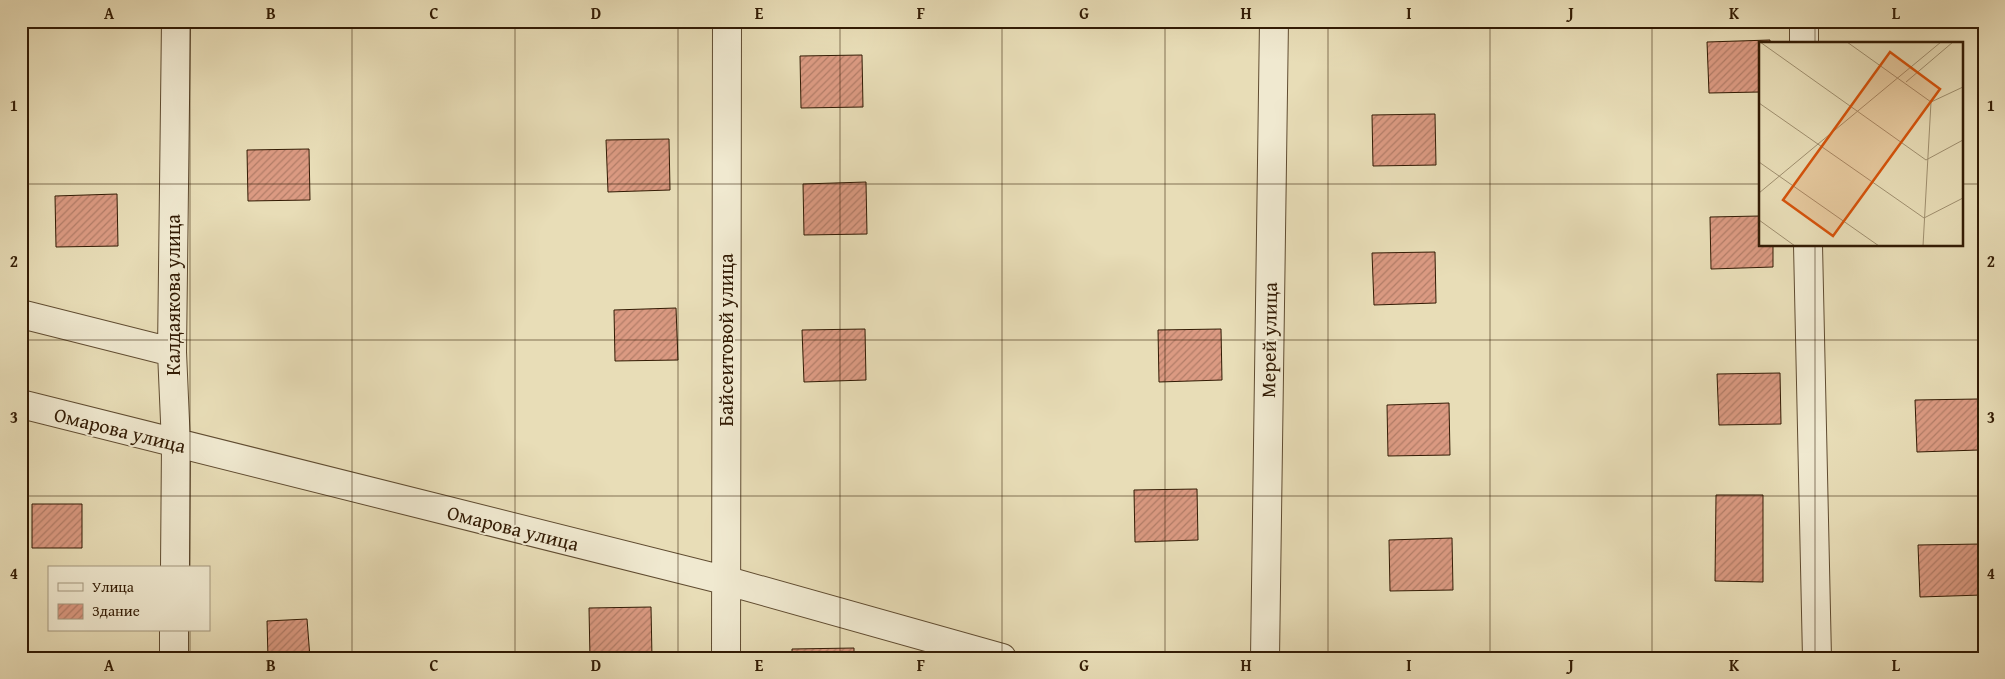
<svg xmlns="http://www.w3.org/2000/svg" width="2005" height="679" viewBox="0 0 2005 679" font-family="'Gentium Book Plus',serif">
<defs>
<pattern id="building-hatch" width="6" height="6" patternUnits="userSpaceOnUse" patternTransform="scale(1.25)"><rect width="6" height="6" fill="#db9a82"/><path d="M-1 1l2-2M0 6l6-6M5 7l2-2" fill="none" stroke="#b27d68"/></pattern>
</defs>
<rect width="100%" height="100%" fill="#e8ddb7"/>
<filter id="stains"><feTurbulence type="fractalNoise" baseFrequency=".004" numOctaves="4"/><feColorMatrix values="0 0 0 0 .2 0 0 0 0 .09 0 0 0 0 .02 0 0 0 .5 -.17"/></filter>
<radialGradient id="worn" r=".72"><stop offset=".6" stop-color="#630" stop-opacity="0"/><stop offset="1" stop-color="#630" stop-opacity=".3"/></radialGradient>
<path fill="url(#building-hatch)" stroke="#321b04" d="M604,21H666V27L604,28Z
M1904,21H1967V24L1904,25Z
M1770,40V44H1760V92L1709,93L1707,42Z
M862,55L863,107L801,108L800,56Z
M1435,114L1436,165L1373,166L1372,115Z
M669,139L670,190L608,192L606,140Z
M309,149L310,200L248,201L247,150Z
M866,182L867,234L804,235L803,184Z
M117,194L118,246L56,247L55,196Z
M1760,216V245H1773V267L1711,269L1710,217Z
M1435,252L1436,303L1374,305L1372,253Z
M676,308L678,360L615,361L614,310Z
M865,329L866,380L804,382L802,330Z
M1221,329L1222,380L1159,382L1158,330Z
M1780,373L1781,424L1719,425L1717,374Z
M1978,399L1979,450L1917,452L1915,400Z
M1449,403L1450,455L1388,456L1387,405Z
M1197,489L1198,540L1135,542L1134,490Z
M1716,495H1763V582L1715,581Z
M32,504H82V548H32Z
M1452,538L1453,590L1390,591L1389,540Z
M1981,544L1982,595L1920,597L1918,545Z
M651,607L652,658H590L589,608Z
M307,619L310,658H268L267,621Z
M854,648V658H792V649Z"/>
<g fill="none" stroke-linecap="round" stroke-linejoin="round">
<g stroke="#604c31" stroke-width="30">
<path id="minor" d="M1804,21V44
M1808,245L1817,658
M21,314L172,352
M21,404L724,580L1002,658
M175,568L176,444L172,352L176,21
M174,658V630
M726,658L727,21
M1265,658L1274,21"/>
</g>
<use href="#minor" stroke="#f0e9d0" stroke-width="28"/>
</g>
<path fill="none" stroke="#321b04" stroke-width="1" stroke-opacity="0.55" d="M190,21V568M352,21V658M515,21V658M678,21V658M840,21V658M1002,21V658M1165,21V658M1328,21V658M1490,21V658M1652,21V658M1815,21V44M21,184H1760M1961,184H1984M1815,245V658M21,340H1984M21,496H1984M190,630V658"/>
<g text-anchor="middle" stroke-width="4" stroke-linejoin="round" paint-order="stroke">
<g font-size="20" fill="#321b04" stroke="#f0e9d0">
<text transform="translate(173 295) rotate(-90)" y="7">Калдаякова улица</text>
<text transform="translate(726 340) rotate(-90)" y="7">Байсеитовой улица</text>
<text transform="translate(1269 340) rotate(-89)" y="7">Мерей улица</text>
<text transform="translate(120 430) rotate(14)" y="7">Омарова улица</text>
<text transform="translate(513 528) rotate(14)" y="7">Омарова улица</text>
</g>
</g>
<g transform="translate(1759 42)">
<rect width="204" height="204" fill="#e8ddb7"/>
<path fill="none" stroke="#9f8f6f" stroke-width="1" d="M1,0L167,118L204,98M88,0L172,60L204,45M147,40L194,0M0,61L165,176L204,156M0,120L120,204M0,151L182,0M0,178L36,204M164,204L172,60"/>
<path fill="#d6530b" fill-opacity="0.15" stroke="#d6530b" stroke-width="2.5" d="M131,10L181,47L74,194L24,158Z"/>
<rect width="204" height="204" fill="none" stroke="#321b04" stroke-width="2.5"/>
</g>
<rect width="2005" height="679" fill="none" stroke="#e8ddb7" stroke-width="55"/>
<rect x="48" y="566" width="162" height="65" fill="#f0e9d0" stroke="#a4977e"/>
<rect x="58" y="583" width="25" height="8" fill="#f0e9d0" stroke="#a4977e"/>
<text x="92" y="592" font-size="15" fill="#321b04">Улица</text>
<rect x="58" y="604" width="25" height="15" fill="url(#building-hatch)" stroke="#a4977e"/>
<text x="92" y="616" font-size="15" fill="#321b04">Здание</text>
<rect x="28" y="28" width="1950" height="624" fill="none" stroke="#321b04" stroke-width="2"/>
<g font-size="16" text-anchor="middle" font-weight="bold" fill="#321b04">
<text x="109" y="19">A</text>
<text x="271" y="19">B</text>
<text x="434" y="19">C</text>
<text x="596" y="19">D</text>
<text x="759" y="19">E</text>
<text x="921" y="19">F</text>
<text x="1084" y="19">G</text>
<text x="1246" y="19">H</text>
<text x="1409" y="19">I</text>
<text x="1571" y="19">J</text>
<text x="1734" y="19">K</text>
<text x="1896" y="19">L</text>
<text x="14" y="111">1</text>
<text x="1991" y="111">1</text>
<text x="14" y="267">2</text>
<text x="1991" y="267">2</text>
<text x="14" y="423">3</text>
<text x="1991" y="423">3</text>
<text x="14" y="579">4</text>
<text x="1991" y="579">4</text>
<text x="109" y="671">A</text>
<text x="271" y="671">B</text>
<text x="434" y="671">C</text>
<text x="596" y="671">D</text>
<text x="759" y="671">E</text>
<text x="921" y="671">F</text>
<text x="1084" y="671">G</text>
<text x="1246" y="671">H</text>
<text x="1409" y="671">I</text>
<text x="1571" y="671">J</text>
<text x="1734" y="671">K</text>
<text x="1896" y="671">L</text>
</g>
<rect width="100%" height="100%" filter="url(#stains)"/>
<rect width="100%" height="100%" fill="url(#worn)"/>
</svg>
